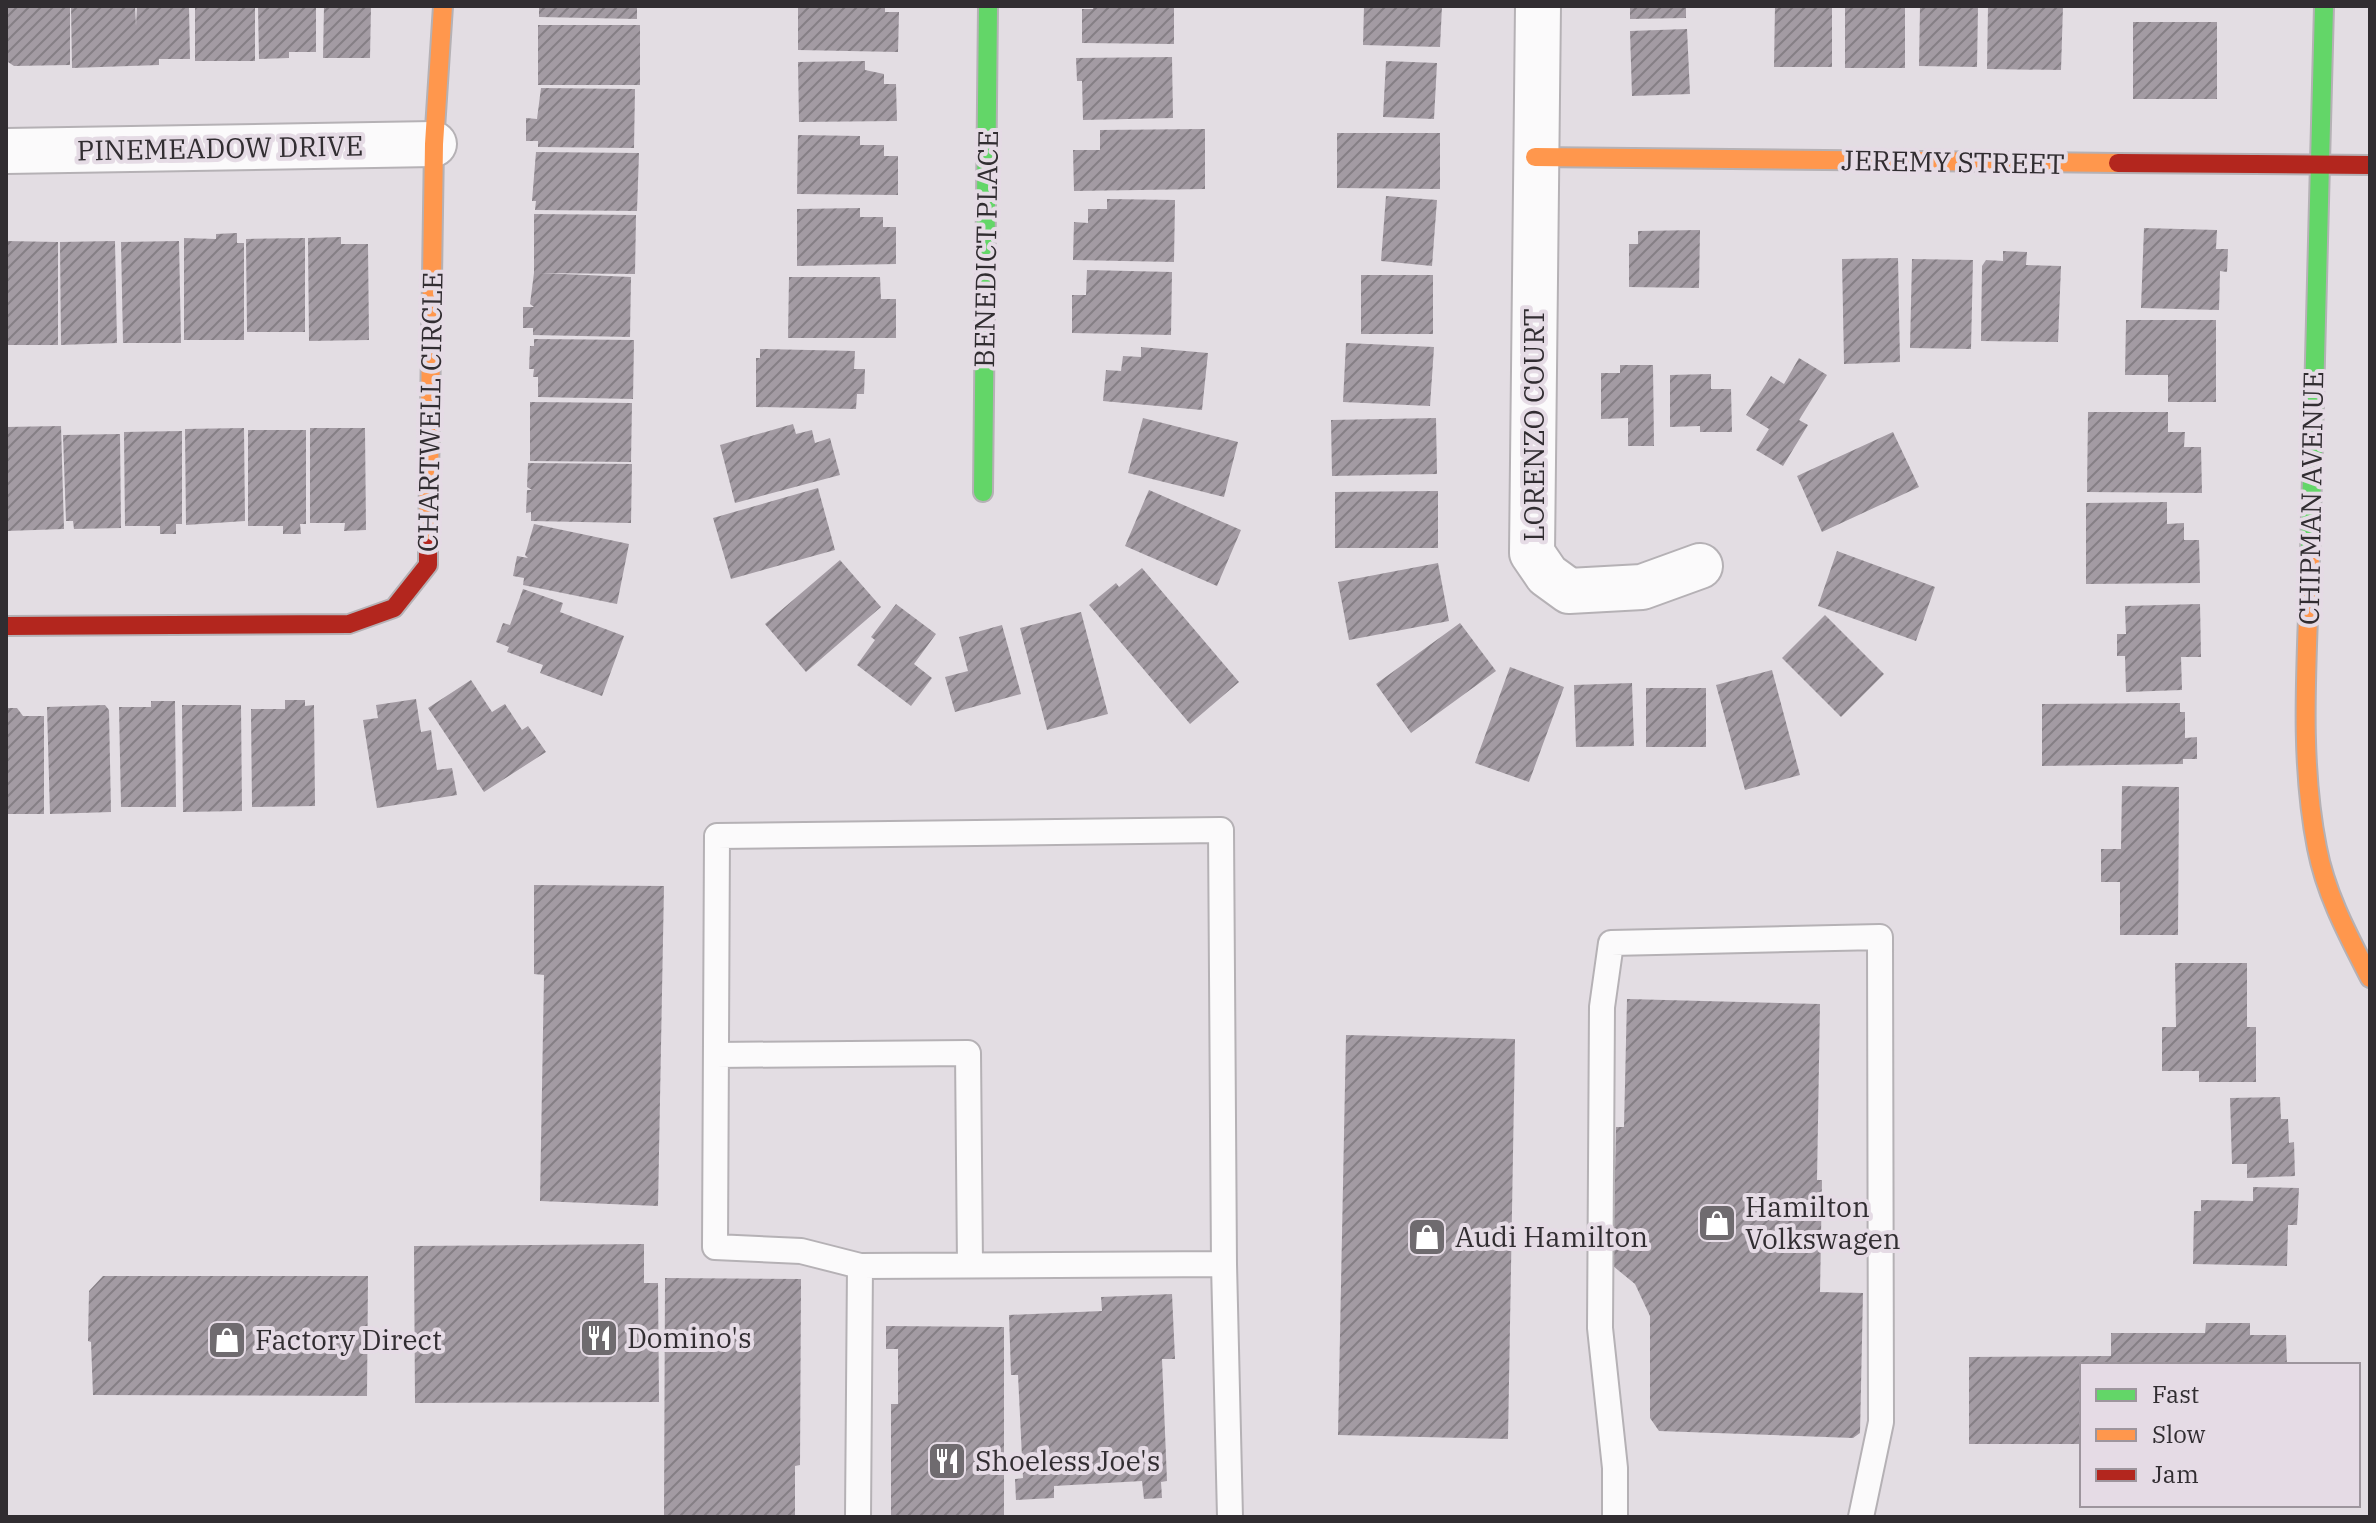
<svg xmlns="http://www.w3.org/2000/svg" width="2376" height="1523" viewBox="0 0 2376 1523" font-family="'IBM Plex Serif',serif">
<defs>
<pattern id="building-hatch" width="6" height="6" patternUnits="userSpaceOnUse" patternTransform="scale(2)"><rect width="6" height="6" fill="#a39ba3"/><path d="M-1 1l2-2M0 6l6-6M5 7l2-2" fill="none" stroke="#857f85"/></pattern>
</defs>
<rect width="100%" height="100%" fill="#e3dde3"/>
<path fill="url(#building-hatch)" d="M8,6H70V65L14,66L8,62Z
M71,6H135L136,26L137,6H189L190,59H159V65L72,68Z
M195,6H255V61H195Z
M258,6H316V52H289V58L259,59Z
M324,6H371L370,58H323Z
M539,6H637V19L539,17Z
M798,6H885V12H899L898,52L798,50Z
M1093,6H1174V44L1082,43V9H1093Z
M1364,6H1442L1440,47L1363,45Z
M1630,6H1686V18L1630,19Z
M1775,6H1832V67H1774Z
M1845,6H1905V68H1845Z
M1920,6H1978L1977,67L1919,66Z
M1988,6H2063L2061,70L1987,69Z
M2133,22H2217V99H2133Z
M538,25H640V85H538Z
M1687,29L1690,94L1632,96L1630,31Z
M1172,57L1173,118L1083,120L1082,81H1077L1076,58Z
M865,61V70L884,74V84H896L897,121L799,122L798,62Z
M1386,61L1437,63L1434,119L1383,117Z
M541,88L635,89L634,148L538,147V141H526V118L537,119Z
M1205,129V189L1074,191L1073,150H1100V130Z
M1337,133H1440V189L1337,188Z
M798,135L860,136V145H884V156H898V195L797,194Z
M536,152L639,153L637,211L535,210L536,201H532Z
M1386,196L1437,200L1432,266L1381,261Z
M1107,199L1175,200L1174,262L1073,260L1074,222L1088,223V209H1107Z
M860,208V217H883V227H896V264L797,266V209Z
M534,214L636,215L635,274L539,273L631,277L630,337L533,335V328H523V307H534L530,304L534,273Z
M2144,228L2217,230L2216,249H2228L2227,272L2220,271L2219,310L2141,308Z
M1700,230L1699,288L1629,287V244H1638V231Z
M237,233V243H244V340H184V238L216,239V234Z
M341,237V244H368L369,340L309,341L308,238Z
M305,238V332H247L246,239Z
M6,241L58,242V345H6Z
M115,241L117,343L61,345L60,242Z
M179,241L181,343H123L121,242Z
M2003,251L2027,252L2026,265L2061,266L2058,342L1981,341L1982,266L1986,260L2003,261Z
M1898,258L1900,362L1844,364L1842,259Z
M1912,259L1973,260L1971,349L1910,348Z
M1087,270L1172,272L1171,335L1072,333V295H1086Z
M1361,275H1433V334H1361Z
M789,277H880L881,299H896V338H788Z
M2126,320H2216V402H2168V375H2125Z
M534,339L634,340L633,399L538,397V377H533L534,369H529L530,346H534Z
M1346,343L1434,347L1430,406L1343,402Z
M1141,347L1208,353L1202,410L1103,401L1106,370L1121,371L1123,356L1141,357Z
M760,349L855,351L854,369H865L864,394H857L856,409L756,407V358H760Z
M1799,358L1827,375L1799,420L1808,425L1783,466L1756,450L1769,429L1746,415L1771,376L1784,384Z
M1620,365H1653L1654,446H1628V418L1601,419V373H1620Z
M1711,374V389H1731L1732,432H1700V426L1670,427V375Z
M530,402L632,403L631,462L530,461Z
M2088,412H2168V432H2185L2184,447H2201L2202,493L2087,492Z
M1143,418L1238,442L1224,497L1128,473Z
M1436,418L1437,474L1332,476L1331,420Z
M793,424L796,434L812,430L815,443L830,438L840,475L735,503L720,445Z
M61,426L64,529L6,531V427Z
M244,428L245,521L186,525L185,429Z
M310,428H365L366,530L344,531L345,523H310Z
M248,430H306V524H300L301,534H283V526H248Z
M182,431V524H176V534H160V526H125L124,432Z
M1893,432L1919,487L1822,532L1797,476Z
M120,434L121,528L74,529L73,521H66L63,435Z
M528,463L632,464L631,523L531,521V512L526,513L527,490H532L527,487Z
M818,488L835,550L731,579L713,518Z
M1149,490L1241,530L1217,586L1125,546Z
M1438,491V548H1335V492Z
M2167,502V524L2184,523V540H2199L2200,583L2086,584V503Z
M534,524L629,544L617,604L523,585L524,578L513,576L517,556L528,558L525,555Z
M1837,551L1935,587L1916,641L1818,606Z
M840,560L881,607L806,672L765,624Z
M1438,563L1449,621L1349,640L1338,582Z
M1142,568L1239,682L1190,724L1089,605L1116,583L1119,587Z
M523,589L563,603L560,612L624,636L602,696L540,673L543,665L507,652L509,647L496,642L503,623L510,625Z
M896,604L936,634L914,664L932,678L911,706L857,665L875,640L871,637Z
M2200,604L2201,657H2181L2182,690L2126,692L2125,656H2117V634H2126L2125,606Z
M1081,612L1108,714L1047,730L1020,628Z
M1825,615L1884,674L1841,717L1782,658Z
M1460,623L1496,671L1411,733L1376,684Z
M1002,625L1021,694L955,712L945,677L968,671L959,637Z
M1510,667L1564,687L1529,782L1475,763Z
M1772,670L1800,775L1745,790L1716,685Z
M471,680L492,712L505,704L522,730L528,726L546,752L484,792L428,708Z
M1632,683L1634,746L1576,747L1574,685Z
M1646,688H1706V747H1646Z
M416,699L421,732L431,730L437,770L452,768L457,795L377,808L363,720L378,718L376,705Z
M285,700H305V706L314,705L315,806L252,807L251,709H285Z
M151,701H175L176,807H121L119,707H151Z
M2180,703V712H2185V738L2197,737V759H2183V764L2042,766V704Z
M105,705L109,710L111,812L50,814L47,707Z
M182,705H241L242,811L183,812Z
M6,708H17L23,716H44V814H6Z
M2122,786L2179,787L2178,935H2120V882H2101V849H2121Z
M534,885L664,886L658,1206L540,1201L544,975L534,974Z
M2175,963H2247V1027H2256V1082H2199V1071H2162V1027H2176Z
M1627,999L1820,1004L1817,1180H1822L1820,1292L1863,1293L1860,1433L1853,1438L1659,1431L1650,1418V1316L1635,1284L1613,1266L1616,1127H1624Z
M1346,1035L1515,1039L1508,1439L1338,1435Z
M2280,1097L2281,1119H2288L2289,1143L2294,1142L2295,1176L2247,1178V1164H2232L2230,1098Z
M2253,1187L2299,1188L2297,1225H2288L2287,1266L2193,1264L2194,1211H2201V1200L2253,1201Z
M644,1244V1283H658L659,1402L415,1403L414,1246Z
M103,1276H368L367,1396L93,1395L91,1342L88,1341L89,1291Z
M665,1278L801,1279L800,1465L795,1466V1517H664Z
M1172,1294L1175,1359H1162L1167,1481L1161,1482L1162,1498L1144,1499L1142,1481L1054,1486V1498L1016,1500L1015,1479L1023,1478L1018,1375H1011L1009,1315L1102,1311L1101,1297Z
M2206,1323H2250V1335H2286L2287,1365H2082V1444H1969V1357L2111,1356V1333H2205Z
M886,1326L1004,1327V1517H891V1404H898V1349H886Z"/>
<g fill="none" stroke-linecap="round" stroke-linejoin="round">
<g stroke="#b5b1b5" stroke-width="28">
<path id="lane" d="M716,1055L968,1053L970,1265
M860,1266L801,1251L715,1247L717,836L1221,830L1224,1264
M858,1517L860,1266L1224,1264L1230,1517
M1615,1517V1468L1600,1328L1602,1007L1611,943L1880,937L1881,1422L1861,1517"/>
</g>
<g stroke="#b5b1b5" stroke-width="48">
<path id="street" d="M1538,6L1532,553L1547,575L1569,591L1642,587L1700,566
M6,151L434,144"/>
</g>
<g stroke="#b5b1b5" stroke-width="22">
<path id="fast" d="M983,492L988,6
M2310,555L2324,6"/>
</g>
<g stroke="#b5b1b5" stroke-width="22">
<path id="slow" d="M1535,157L2118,163
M428,548L434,144L443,6
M2310,555C2308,652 2298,752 2317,848C2326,895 2349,937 2370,978"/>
</g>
<g stroke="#b5b1b5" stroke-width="22">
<path id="jam" d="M2118,163L2370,165
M6,626L349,624L394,608L428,565V548"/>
</g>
<use href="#lane" stroke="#fbfafb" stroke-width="24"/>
<use href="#street" stroke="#fbfafb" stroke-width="44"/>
<use href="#fast" stroke="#63d668" stroke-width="18"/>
<use href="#slow" stroke="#ff974d" stroke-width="18"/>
<use href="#jam" stroke="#b3261e" stroke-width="18"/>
</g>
<defs>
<g id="shop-square" transform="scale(2)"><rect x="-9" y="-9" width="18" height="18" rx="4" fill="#6f6b6f" stroke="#e5dbe5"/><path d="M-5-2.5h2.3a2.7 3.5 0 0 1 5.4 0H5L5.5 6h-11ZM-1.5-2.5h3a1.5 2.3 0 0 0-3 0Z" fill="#fff"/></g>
<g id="restaurant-square" transform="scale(2)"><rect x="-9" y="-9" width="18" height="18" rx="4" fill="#6f6b6f" stroke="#e5dbe5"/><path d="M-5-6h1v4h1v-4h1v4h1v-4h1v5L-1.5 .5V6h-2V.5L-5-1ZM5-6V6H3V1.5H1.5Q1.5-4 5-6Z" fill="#fff"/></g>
</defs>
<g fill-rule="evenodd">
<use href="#shop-square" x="1717" y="1223"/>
<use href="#shop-square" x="1427" y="1237"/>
<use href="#restaurant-square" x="599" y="1338"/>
<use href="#shop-square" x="227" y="1340"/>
<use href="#restaurant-square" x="947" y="1461"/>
</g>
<g text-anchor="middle" stroke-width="8" stroke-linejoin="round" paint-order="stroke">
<g font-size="28" fill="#312d31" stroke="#e5dbe5">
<text transform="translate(220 148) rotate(-1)" y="10">PINEMEADOW DRIVE</text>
<text transform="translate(1953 162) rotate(1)" y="10">JEREMY STREET</text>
<text transform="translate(986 249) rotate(-89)" y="10">BENEDICT PLACE</text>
<text transform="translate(430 412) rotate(-89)" y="10">CHARTWELL CIRCLE</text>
<text transform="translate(1534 425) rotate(-90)" y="10">LORENZO COURT</text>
<text transform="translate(2311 498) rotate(-89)" y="10">CHIPMAN AVENUE</text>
</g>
<g font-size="28" fill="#312d31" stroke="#e5dbe5" text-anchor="start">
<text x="1745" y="1217">Hamilton<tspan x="1745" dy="32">Volkswagen</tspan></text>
<text x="1455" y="1247">Audi Hamilton</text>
<text x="627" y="1348">Domino's</text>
<text x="255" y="1350">Factory Direct</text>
<text x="975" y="1471">Shoeless Joe's</text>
</g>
</g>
<rect width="2376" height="1523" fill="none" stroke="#312d31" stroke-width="16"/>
<rect x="2080" y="1363" width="280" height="144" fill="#e5dbe5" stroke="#9d959d" stroke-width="2"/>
<rect x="2096" y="1389" width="40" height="12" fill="#63d668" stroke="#9d959d" stroke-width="2"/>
<text x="2152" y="1403" font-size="24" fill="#312d31">Fast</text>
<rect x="2096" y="1429" width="40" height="12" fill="#ff974d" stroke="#9d959d" stroke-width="2"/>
<text x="2152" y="1443" font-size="24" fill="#312d31">Slow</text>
<rect x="2096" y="1469" width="40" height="12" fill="#b3261e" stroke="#9d959d" stroke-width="2"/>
<text x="2152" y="1483" font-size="24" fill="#312d31">Jam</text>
</svg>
